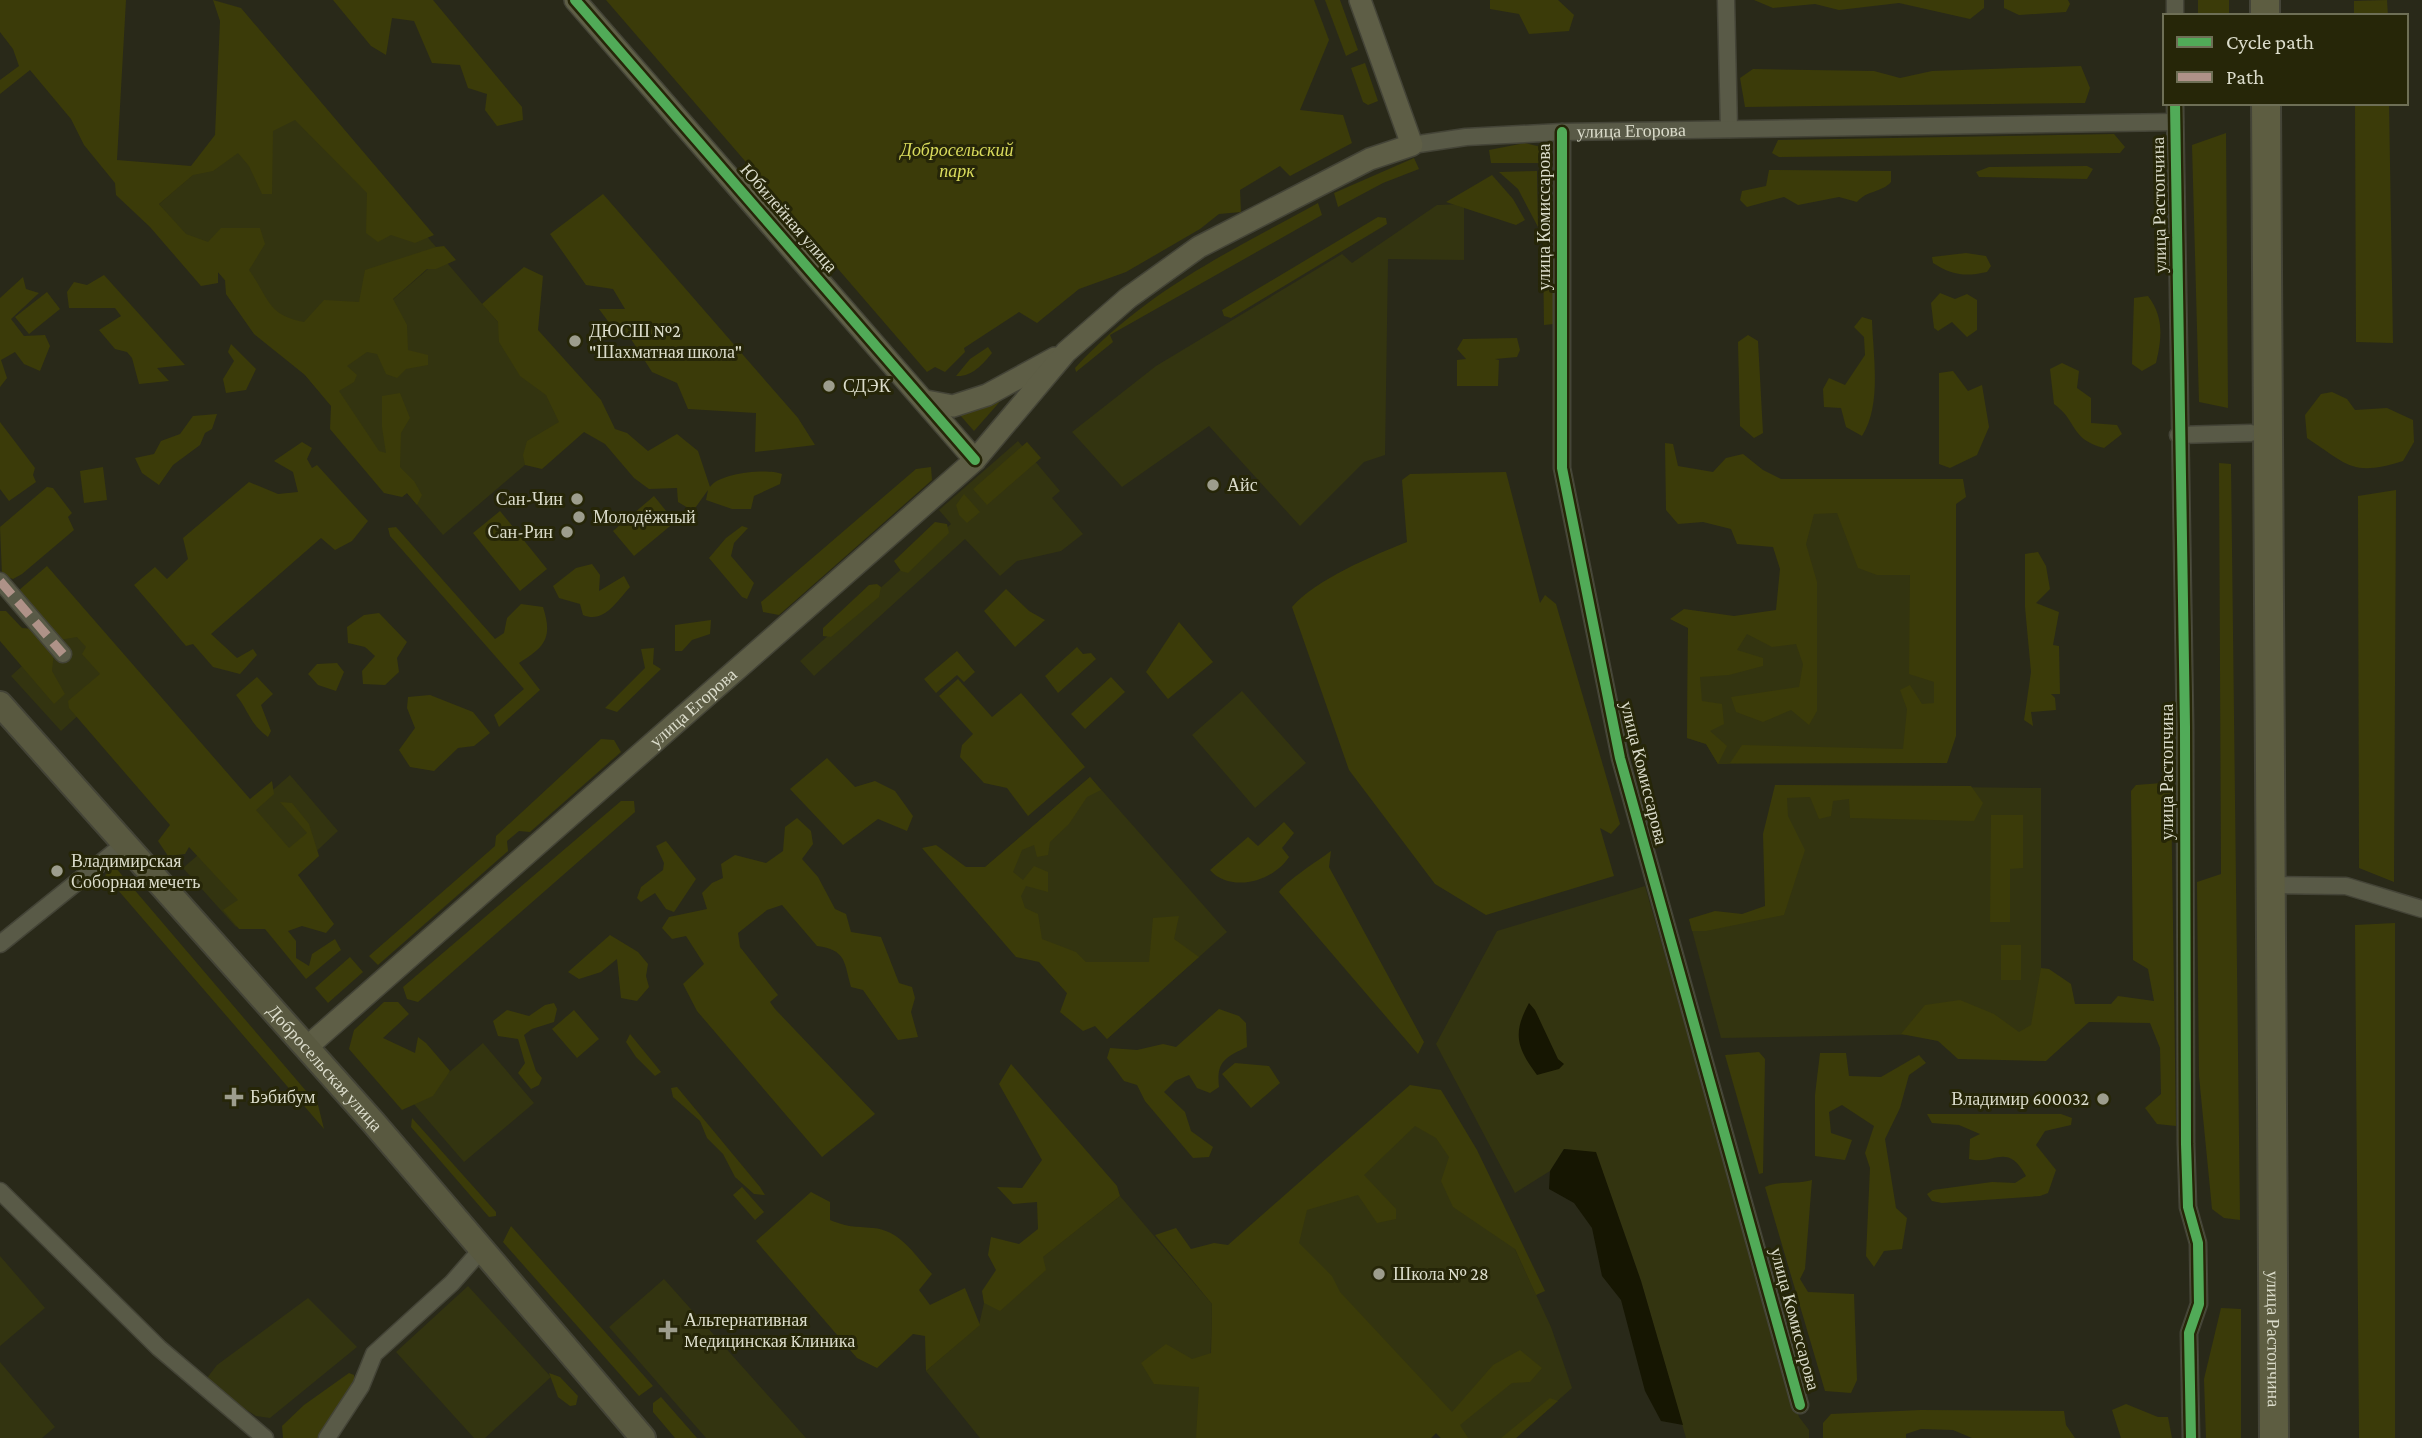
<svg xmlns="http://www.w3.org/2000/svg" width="2422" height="1438" viewBox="0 0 2422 1438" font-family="'Crimson Pro',serif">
<rect width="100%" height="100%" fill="#292919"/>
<path fill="#333410" d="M297,85L436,247L298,365L159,204Z
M1464,204V260L1388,259L1385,455L1364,462L1300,526L1209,426L1122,487L1072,432L1156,366L1342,254L1352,263L1437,205Z
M442,257L580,418L443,535L407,493L402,497L381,464L305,375Z
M1018,441L1060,491L1052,498L1083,534L1061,551L1017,561L1000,576L965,539L814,676L800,661L951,524L939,510Z
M1944,494L1947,763L1718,764L1706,744L1687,738L1688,622L1791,619L1792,495Z
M74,619L124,674L61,731L11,676Z
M1242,691L1306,763L1255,808L1192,735Z
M290,775L338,831L236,927L183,868Z
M1090,777L1227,932L1107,1039L969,881Z
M1775,785L2041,788V1032L1721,1038L1689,919L1776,911Z
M1645,886L1799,1417L1809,1430V1438H1686L1641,1281L1596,1153L1564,1149L1550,1171L1515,1193L1436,1044L1497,931Z
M483,1043L534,1103L464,1162L413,1103Z
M1417,1094L1469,1150L1551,1327L1572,1388L1516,1438H1441L1436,1433L1431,1438H1226L1231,1254Z
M1120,1196L1212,1304L1208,1438H980L926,1371L979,1325L984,1303Z
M0,1256L45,1308L0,1346Z
M664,1279L806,1438H706L609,1327Z
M468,1286L551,1377L485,1438H474L396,1352Z
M308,1298L357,1347L270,1418L256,1416L225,1396L207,1378L217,1365Z
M0,1362L55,1427L42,1438H0Z"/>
<path fill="#3b3b09" d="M0,0H126L117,160L191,166L215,135L220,21L213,0L241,8L434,235L415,243L391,235L378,242L366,233L367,193L295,120L273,131L272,194H262L249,166L238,153L213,171L193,175L159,204L186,234L208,242L221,228H260L265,244L249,270C269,298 267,315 304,322L324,300L359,302L365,270L436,247L444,246L456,260L436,269H427L393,299L407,325L408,350L428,355V365L406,369L397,378L386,374L377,354L367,352L347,366L357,375L354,382L339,391L379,451L386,453L382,427V396L400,393L410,418L401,433L400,467L414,481L422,495L417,505L407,493L402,497L384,493L330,429L331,406L305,375L254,334L226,294L225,280L218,272V283L201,286L150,227L116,195L115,183L84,145L71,119L30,70L0,94V80L19,66L13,49L0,32Z
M333,0H433L522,107L523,120L497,126L485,110L487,94L468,88L460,65L432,63L414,21L392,18L386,55L371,46Z
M606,0H1314L1329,40L1300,110L1343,115L1352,143L1290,176L1280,166L1240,190L1241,212L1219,214L1200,229L1126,272L1079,289L1037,323L1019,312L964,348L965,352L945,372L935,367L927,372Z
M1325,0H1340L1358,50L1346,56Z
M1490,0H1558L1574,15L1569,31L1529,34L1519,14L1490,9Z
M1754,0H1984V8L1970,19L1899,3L1839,10L1815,4L1773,8Z
M2004,0H2068L2070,4L2066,12L2019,15L2004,8Z
M2198,0H2229V16H2198Z
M2387,0L2388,16H2354V1Z
M1365,63L1378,101L1368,105L1363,102L1351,68Z
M2081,66L2090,88L2085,103L1745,107L1740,78L1753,69L1874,71L1900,78L1932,71Z
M2355,103H2389L2393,343L2356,342Z
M2226,133L2228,408L2199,402L2192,145Z
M2114,134L2125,147L2120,153L1779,157L1772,153L1778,140Z
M1525,143L1541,147L1550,163H1491L1489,150Z
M1414,158L1419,169L1383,183L1338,207L1334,193Z
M2087,166L2093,169L2087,179L1979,177L1976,172L1989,167Z
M1542,170H1550L1554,324L1544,325Z
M1769,170L1891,171V182C1881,193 1867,190 1857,202L1839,197L1798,205L1784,197L1747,207L1740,200L1742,191L1766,186Z
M1537,171L1538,227L1518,189L1499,172Z
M1492,175L1513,199L1525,220L1516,225L1446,202Z
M603,194L798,418L815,445L755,452L756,413L688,409L677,383L652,372L631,339L610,324L599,309H625L613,289L586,285L550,234Z
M1318,203L1322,215L1110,335L1113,342L1076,372L1075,368C1147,290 1227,253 1318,203Z
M1378,217L1386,218L1387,224L1231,318L1224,316L1222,310Z
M1966,253L1986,256L1991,266L1987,272C1964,277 1952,275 1933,263L1932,257Z
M524,267L543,276L538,330L601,400L615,429L627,433L648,451L677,434L698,451L710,487C719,473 767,468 782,474L780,484L754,496L751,509H732L706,500L708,490L693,511L678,502L677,488L649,489L634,478L605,444L584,432L542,469L525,465L523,455L527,441L559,422L546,395L520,376L499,342L498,322L482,304Z
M104,275L185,365L157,368L169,381L139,384L132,358L127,352L115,349L99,330L121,316L115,308H69L67,292L74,282L87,285Z
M23,277L26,289L39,293L11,319L24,336L45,335L50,346L40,371L24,364L15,352L1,360L7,378L0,387V298Z
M47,292L60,309L29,334L15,317Z
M1940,293L1955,299L1967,294L1977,300V330L1967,337L1952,322L1938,331L1934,328L1931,303Z
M2148,296C2164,317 2162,338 2156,363L2142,371L2132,364L2134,298Z
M1862,317L1872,320C1873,356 1882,405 1862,436L1846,427L1841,408L1824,407L1823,389L1829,378L1845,385L1865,355L1864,337L1854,327Z
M1748,335L1758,341L1763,433L1754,438L1740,426L1738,342Z
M1517,338L1520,350L1517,357L1495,359L1499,360L1498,386H1457V360L1466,359L1457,349L1463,339Z
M231,344L256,369L246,390L226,393L223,379L234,361L228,352Z
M988,347L992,353C982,365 972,377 956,376L970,359Z
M2062,363L2079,371L2077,388L2091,398V423L2117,425L2122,434L2104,448C2069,439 2078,421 2054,404L2050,369Z
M1953,371L1968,391L1982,385L1989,427L1977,455L1950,468L1939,464V373Z
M2332,392L2347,399L2355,410L2387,408L2413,420L2414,442L2403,461C2352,477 2348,465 2307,438L2305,415L2321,394Z
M1004,397L974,431L959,414Z
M217,414L212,429L205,433L200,445L173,465L159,485L142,473L135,458L154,454L161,441L180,434L193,416Z
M0,422L35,468L33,475L36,482L9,501L0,489Z
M302,442L312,448L307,459L312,468L317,465L368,521L352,541L335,550L321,538L211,634L237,658L253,649L257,655L240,674L213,667L193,644L186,646L134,585L155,567L167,579L188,559L183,538L249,482L278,494L298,492L293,472L274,461Z
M1027,442L1041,458L987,505L973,489Z
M1665,443L1673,444L1678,466L1713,472L1726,458L1743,454L1763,470L1781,479H1963L1966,497L1956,504V736L1947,763H1730L1742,745L1903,749L1907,709L1900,690L1910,685L1922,704L1934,703V682L1909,674L1910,575H1877L1858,568L1837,513L1814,514L1806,544L1817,582V711L1809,725L1791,710L1763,722L1736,712L1731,697L1799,687L1803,664L1796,644L1772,647L1747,634L1737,650L1763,658V666L1729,675L1700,677L1702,701L1722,704L1724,724L1710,731L1727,746L1718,764L1706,744L1687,738L1688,628L1670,619L1684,609L1734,616L1776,610L1780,569L1773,547L1737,544L1731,529L1703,522L1678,524L1666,510Z
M2219,463L2231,464L2240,1220L2224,1218L2212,1209L2199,1076L2197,882L2221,874Z
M103,467L107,500L84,503L80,471Z
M931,467L932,480L779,615L763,612L761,602L916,469Z
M1506,472L1540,603L1545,595L1556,604L1620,824L1611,834L1600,828L1614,876L1486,915L1435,884L1349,770L1292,607C1315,580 1374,555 1407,542L1402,480L1410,474Z
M47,487L53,488L72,513L68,517L74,530L22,574L13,579L2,575L0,527Z
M2396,490L2394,882L2359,868L2358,496Z
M964,494L980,512L967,523L959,515L956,505Z
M654,496L675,522L634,556L613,531Z
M500,511L547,569L520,591L473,533Z
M935,522L947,524L949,533L908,573L901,571L894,561Z
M742,526L748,528L734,543L731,556L754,583L747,599L742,597L709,558L726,538Z
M396,527L495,639L504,633L507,618L521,604L543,607C553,638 545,647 519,663L540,690L499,727L494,715L524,689L390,536L388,528Z
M2038,552L2046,566L2050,589L2036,603L2059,612L2053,645L2059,646L2060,694H2051L2055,698L2056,710L2031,712L2033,726L2024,720L2031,672L2025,607V554Z
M592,564L600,575L599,591L624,576L630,587C617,601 604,624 583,615L580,604L559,598L553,586L576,568Z
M47,566L250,799L272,781L274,794L256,810L289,848L307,833L280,802L292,803L309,824L319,856L298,875L334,924L326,933L302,926L288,931L296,941V958L309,966L312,954L335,939L341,950L306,979L265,929H239L223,910L238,900L189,847L185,854L168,856L158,841L170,825L69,708L68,701L100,674L82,654L86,647L77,637L59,640L18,591Z
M877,584L881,587L879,597L831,637L823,636V628L869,585Z
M1006,589L1029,611L1045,620L1015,647L984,611Z
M0,611H6L22,628L33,629L54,652L52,671L65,694L54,704L0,641Z
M379,613L407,642L397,658L399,672L385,685L363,684L362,671L375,656L365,647L348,643L347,627L364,615Z
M711,620L710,634L692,640L682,651H675V625Z
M1179,622L1213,662L1168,699L1146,672Z
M1077,647L1083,654L1091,653L1096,659L1058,693L1045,676Z
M654,648L653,664L661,669L617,712L605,708L645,668L641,649Z
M957,651L975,672L964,682L957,675L936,693L924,679Z
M337,663L344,672L336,691L318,685L308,674L317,664Z
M257,677L273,694L261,705L271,731L268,737C249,723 249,711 236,695Z
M1111,677L1125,692L1085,729L1071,714Z
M958,679L992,717L1021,693L1085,767L1028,816L1007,788L984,783L960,757L962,745L973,734L939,696Z
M430,695L473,712L490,733L474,746L458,748L434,771L410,767L399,750L415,728L407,708L408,697Z
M601,739L614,740L621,752L530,832L519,831L507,841L508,851L378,965L369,956L495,846L496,836Z
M827,758L855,787L875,781L895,791L913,816L907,831L878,819L843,845L790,789Z
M1090,777L1101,790L1087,797L1069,824L1050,842L1048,855L1037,857L1034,845L1022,850L1013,872L1023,880L1034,866L1048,872V892L1026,886L1021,896L1025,908L1038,914L1042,939L1076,952L1086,962H1149L1153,918L1179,916L1174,939L1199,957L1107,1039L1095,1026L1083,1031L1060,1012L1067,993L1039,962L1016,957L922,848L936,845L966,867H985Z
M2162,783L2171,788L2176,1126L2157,1124L2145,1108L2161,1094L2160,1048L2150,1023L2089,1022L2046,1061L1958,1059L1938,1041L1901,1034L1925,1005L1960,1000L1994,1014L2019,1032L2031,1025L2041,968L2049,969L2071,984L2075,1004H2111L2118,996L2154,1001L2148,969L2133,960L2131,791L2136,785Z
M1775,785L1971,786L1983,803L1974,821L1850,818L1849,799L1833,801L1831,816L1819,819L1810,797L1787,798L1788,816L1805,850L1784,915L1706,931H1692L1689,919L1715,911L1742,914L1765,906L1763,834Z
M621,801H634L635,812L418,1002L407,999L403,987Z
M1991,815H2023V868L2010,869V922H1990Z
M797,818L811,831L813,844L802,859L818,877L835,909L846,914L851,932L881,937L899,983L912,987L915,998L911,1012L918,1037L898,1040L863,990L851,987C844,961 846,950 817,946L782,905L767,910L738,933L740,947L778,995L770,1002L775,1009L875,1114L822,1157L697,1011L683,984L704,964L686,936L672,939L662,928L669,917L707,909L702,893L712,883L723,878L721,864L735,855L766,863L783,851L785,827Z
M1284,822L1294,833L1282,848L1289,857C1273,882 1230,893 1210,870L1248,837L1258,846Z
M666,841L696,879L674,912L666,909L655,893L641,902L637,898L641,887L663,870L664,863L656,846Z
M1331,851L1329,867L1424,1042L1418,1054L1279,892C1286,881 1319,860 1331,851Z
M115,867L318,1105L324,1129L105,875Z
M2395,923V1438H2359L2355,925Z
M610,935L638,952L648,964L646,976L649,987L637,1001L621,998L617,959L601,972L579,979L568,972Z
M2001,945H2021V980H2001Z
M350,957L363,972L328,1003L315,988Z
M384,1002H398L409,1014L383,1038L415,1053L418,1037L426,1043L450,1071L433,1096L402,1110L349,1049L354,1030Z
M554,1003L557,1009L554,1022L532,1029L524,1035L536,1071L542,1078L539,1085L531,1089L518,1073L525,1063L518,1039L498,1036L493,1021L507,1010L529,1016L545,1005Z
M1219,1009L1239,1016L1246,1023L1247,1047C1226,1057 1216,1061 1219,1087L1210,1093L1197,1088L1189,1075L1175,1081L1164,1092L1185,1112L1191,1131L1213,1147L1209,1157L1193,1158L1145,1101L1137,1085L1124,1081L1107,1058L1110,1048L1137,1050L1163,1044L1176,1047Z
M574,1010L599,1039L577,1058L552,1029Z
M630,1034L661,1072L655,1076L636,1057L626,1042Z
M1759,1052L1765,1059L1763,1173L1759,1174L1725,1055Z
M1820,1053H1846L1849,1076L1881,1077L1919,1055L1926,1063L1909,1075L1900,1108L1885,1139L1896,1208L1907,1218L1902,1249L1884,1251L1874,1267L1866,1256L1870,1168L1865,1153L1874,1126L1842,1105L1829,1112L1831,1133L1852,1140L1845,1160L1815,1156V1095Z
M1235,1063L1269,1066L1280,1083L1251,1108L1222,1074Z
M1011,1064L1117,1186L1120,1196L1043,1257L1046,1270L1000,1311L984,1303L982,1291L996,1270L988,1255L991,1237L1019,1244L1038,1229L1037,1202L1013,1204L997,1187L1022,1188L1042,1160L999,1084Z
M1410,1085L1441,1090L1477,1150L1545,1291L1536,1295L1515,1249L1453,1207L1441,1181L1449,1157L1436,1138L1415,1126L1364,1175L1396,1209V1219L1377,1223L1358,1195L1307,1210L1299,1243L1332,1276L1340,1292L1452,1412L1493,1365L1520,1350L1542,1368L1530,1382L1512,1383L1460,1425L1468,1438H1441L1436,1433L1431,1438H1196L1199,1387L1154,1384L1141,1363L1166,1344L1192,1359L1211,1353L1212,1304L1155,1235L1176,1228L1191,1249L1214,1243L1228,1245Z
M677,1087L760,1187L765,1195L754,1194L735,1177L723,1154L707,1138L700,1121L673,1097L671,1088Z
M1927,1114H2061L2072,1118L2071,1125L2045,1131L2036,1145L2056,1170L2048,1193L2040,1196L1942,1203L1932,1201L1927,1194L1933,1190L1992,1182L2015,1183L2026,1176C2007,1141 1994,1166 1969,1159L1970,1139L1980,1134L1959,1125L1932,1123Z
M412,1118L496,1212V1216L489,1217L411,1127Z
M1812,1180L1805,1269L1800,1279L1808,1292L1854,1294L1857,1380L1851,1393L1825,1391L1765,1187C1780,1180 1796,1185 1812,1180Z
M742,1187L764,1212L755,1220L733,1195Z
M811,1192L830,1202V1220C850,1228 853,1226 873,1228C900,1230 915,1255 932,1274L919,1290L930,1305L965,1288L980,1325L926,1371L925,1336L913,1334L877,1368L857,1358L756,1241Z
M511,1226L653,1386L639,1396L503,1242Z
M2221,1308L2241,1309V1438H2206L2204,1379Z
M349,1373L354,1375L355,1380L321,1438H283L282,1426L304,1405Z
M549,1373L560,1377L578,1396L576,1405L570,1406L558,1397Z
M661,1397L697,1438H675L653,1412V1403Z
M1550,1398L1558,1401L1516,1438H1501Z
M2126,1404L2158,1417H2168L2172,1438H2121L2112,1410Z
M1921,1410L2064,1411L2066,1425L2075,1438H1972L1953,1430L1921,1429L1906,1434V1438H1823V1423L1831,1414Z"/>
<path fill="#161602" d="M1529,1003L1535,1010L1558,1059L1564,1064L1559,1069L1537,1075C1517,1048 1512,1034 1529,1003Z
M1564,1149L1596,1152L1641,1281L1683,1425L1661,1421L1645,1391L1621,1300L1602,1276L1592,1228L1574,1203L1549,1189L1550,1171Z"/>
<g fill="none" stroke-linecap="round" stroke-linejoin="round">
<g stroke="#444437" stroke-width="19">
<g id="street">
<path d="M1726,0L1729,129"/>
<path d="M2175,16V0"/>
<path d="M2175,103L2185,726L2186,1144L2188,1207L2198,1243L2199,1304L2189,1333L2191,1438"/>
<path d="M1562,132V468L1620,758L1800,1405"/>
<path id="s1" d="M1412,145L1466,137L1562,132L2175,122"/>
<path d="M2178,435L2251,433"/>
<path d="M0,581L63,654"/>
<path d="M2273,885L2346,886L2422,909"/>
<path d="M0,944L123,845"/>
<path d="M0,1191L159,1348L265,1438"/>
<path d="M327,1438L361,1386L374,1354L452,1283L481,1250"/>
</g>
</g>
<g stroke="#444437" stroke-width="24">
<g id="secondary">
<path d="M575,0L975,460"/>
<path d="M926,401L953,406L987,395L1055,358"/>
<path id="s2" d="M307,1047L975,460L1066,352L1128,298L1199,247L1370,159L1412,145L1360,0"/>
</g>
</g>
<g stroke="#444437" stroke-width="28">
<g id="primary">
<path id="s3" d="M0,704L373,1122L643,1438"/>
</g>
</g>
<g stroke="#444437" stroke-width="32">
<g id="highway">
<path d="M2265,0V16"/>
<path id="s4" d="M2266,103L2274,1438"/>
</g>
</g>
<use href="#street" stroke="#595a47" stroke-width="16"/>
<use href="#secondary" stroke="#5e5e46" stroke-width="21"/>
<use href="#primary" stroke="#595940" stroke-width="24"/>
<use href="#highway" stroke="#5d5d41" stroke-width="28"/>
<path stroke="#af9288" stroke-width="9" stroke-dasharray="18 9" stroke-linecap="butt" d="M0,581L63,654"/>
<g stroke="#262608" stroke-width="15">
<path id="cycleway" d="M575,0L975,460
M2175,103L2185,726L2186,1144L2188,1207L2198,1243L2199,1304L2189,1333L2191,1438
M1562,132V468L1620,758L1800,1405"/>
</g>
<use href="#cycleway" stroke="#51ab58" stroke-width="10"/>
</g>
<g fill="#9d9d8d" stroke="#262608" stroke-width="2.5">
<circle cx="575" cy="341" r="7"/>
<circle cx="829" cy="386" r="7"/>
<circle cx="1213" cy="485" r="7"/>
<circle cx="577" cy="499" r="7"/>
<circle cx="579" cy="517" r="7"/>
<circle cx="567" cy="532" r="7"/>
<circle cx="57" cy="871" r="7"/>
<path d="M230.5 1086.5h7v7h7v7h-7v7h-7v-7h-7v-7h7z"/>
<circle cx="2103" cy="1099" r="7"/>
<circle cx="1379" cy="1274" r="7"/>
<path d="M664.5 1319.5h7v7h7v7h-7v7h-7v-7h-7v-7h7z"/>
</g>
<g text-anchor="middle" stroke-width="6" stroke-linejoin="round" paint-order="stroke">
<g font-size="18" fill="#dbdccb" stroke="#262608">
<text dy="6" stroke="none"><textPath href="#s1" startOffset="220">улица Егорова</textPath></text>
<text transform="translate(2159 205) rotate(-91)" y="6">улица Растопчина</text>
<text transform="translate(1544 217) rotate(-90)" y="6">улица Комиссарова</text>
<text transform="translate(789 218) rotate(49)" y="6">Юбилейная улица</text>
<text dy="6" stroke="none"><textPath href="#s2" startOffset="514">улица Егорова</textPath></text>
<text transform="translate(2167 772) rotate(-90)" y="6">улица Растопчина</text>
<text transform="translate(1644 773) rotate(76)" y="6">улица Комиссарова</text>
<text dy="6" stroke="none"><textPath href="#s3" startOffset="488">Добросельская улица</textPath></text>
<text transform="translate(1795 1319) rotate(75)" y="6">улица Комиссарова</text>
<text dy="6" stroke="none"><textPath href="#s4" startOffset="1236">улица Растопчина</textPath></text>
</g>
<g font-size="18" font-style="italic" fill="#d9db5c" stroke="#262608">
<text x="957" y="156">Добросельский<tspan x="957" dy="21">парк</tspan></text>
</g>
<g font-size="18" fill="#dbdccb" stroke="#262608" text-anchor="start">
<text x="589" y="337">ДЮСШ №2<tspan x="589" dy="21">"Шахматная школа"</tspan></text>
<text x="843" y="392">СДЭК</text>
<text x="1227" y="491">Айс</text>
<text x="563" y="505" text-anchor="end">Сан-Чин</text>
<text x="593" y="523">Молодёжный</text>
<text x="553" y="538" text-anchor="end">Сан-Рин</text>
<text x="71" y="867">Владимирская<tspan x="71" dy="21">Соборная мечеть</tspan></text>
<text x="250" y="1103">Бэбибум</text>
<text x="2089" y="1105" text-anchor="end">Владимир 600032</text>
<text x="1393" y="1280">Школа № 28</text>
<text x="684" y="1326">Альтернативная<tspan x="684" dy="21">Mедицинская Kлиника</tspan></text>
</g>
</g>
<rect x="2163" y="14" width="245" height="91" fill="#262608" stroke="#6e6f56" stroke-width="2"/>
<rect x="2177" y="37" width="35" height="10" fill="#51ab58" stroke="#6e6f56" stroke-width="2"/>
<text x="2226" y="49" font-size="21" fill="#dbdccb">Cycle path</text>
<rect x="2177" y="72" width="35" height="10" fill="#af9288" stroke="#6e6f56" stroke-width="2"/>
<text x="2226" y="84" font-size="21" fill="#dbdccb">Path</text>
</svg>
